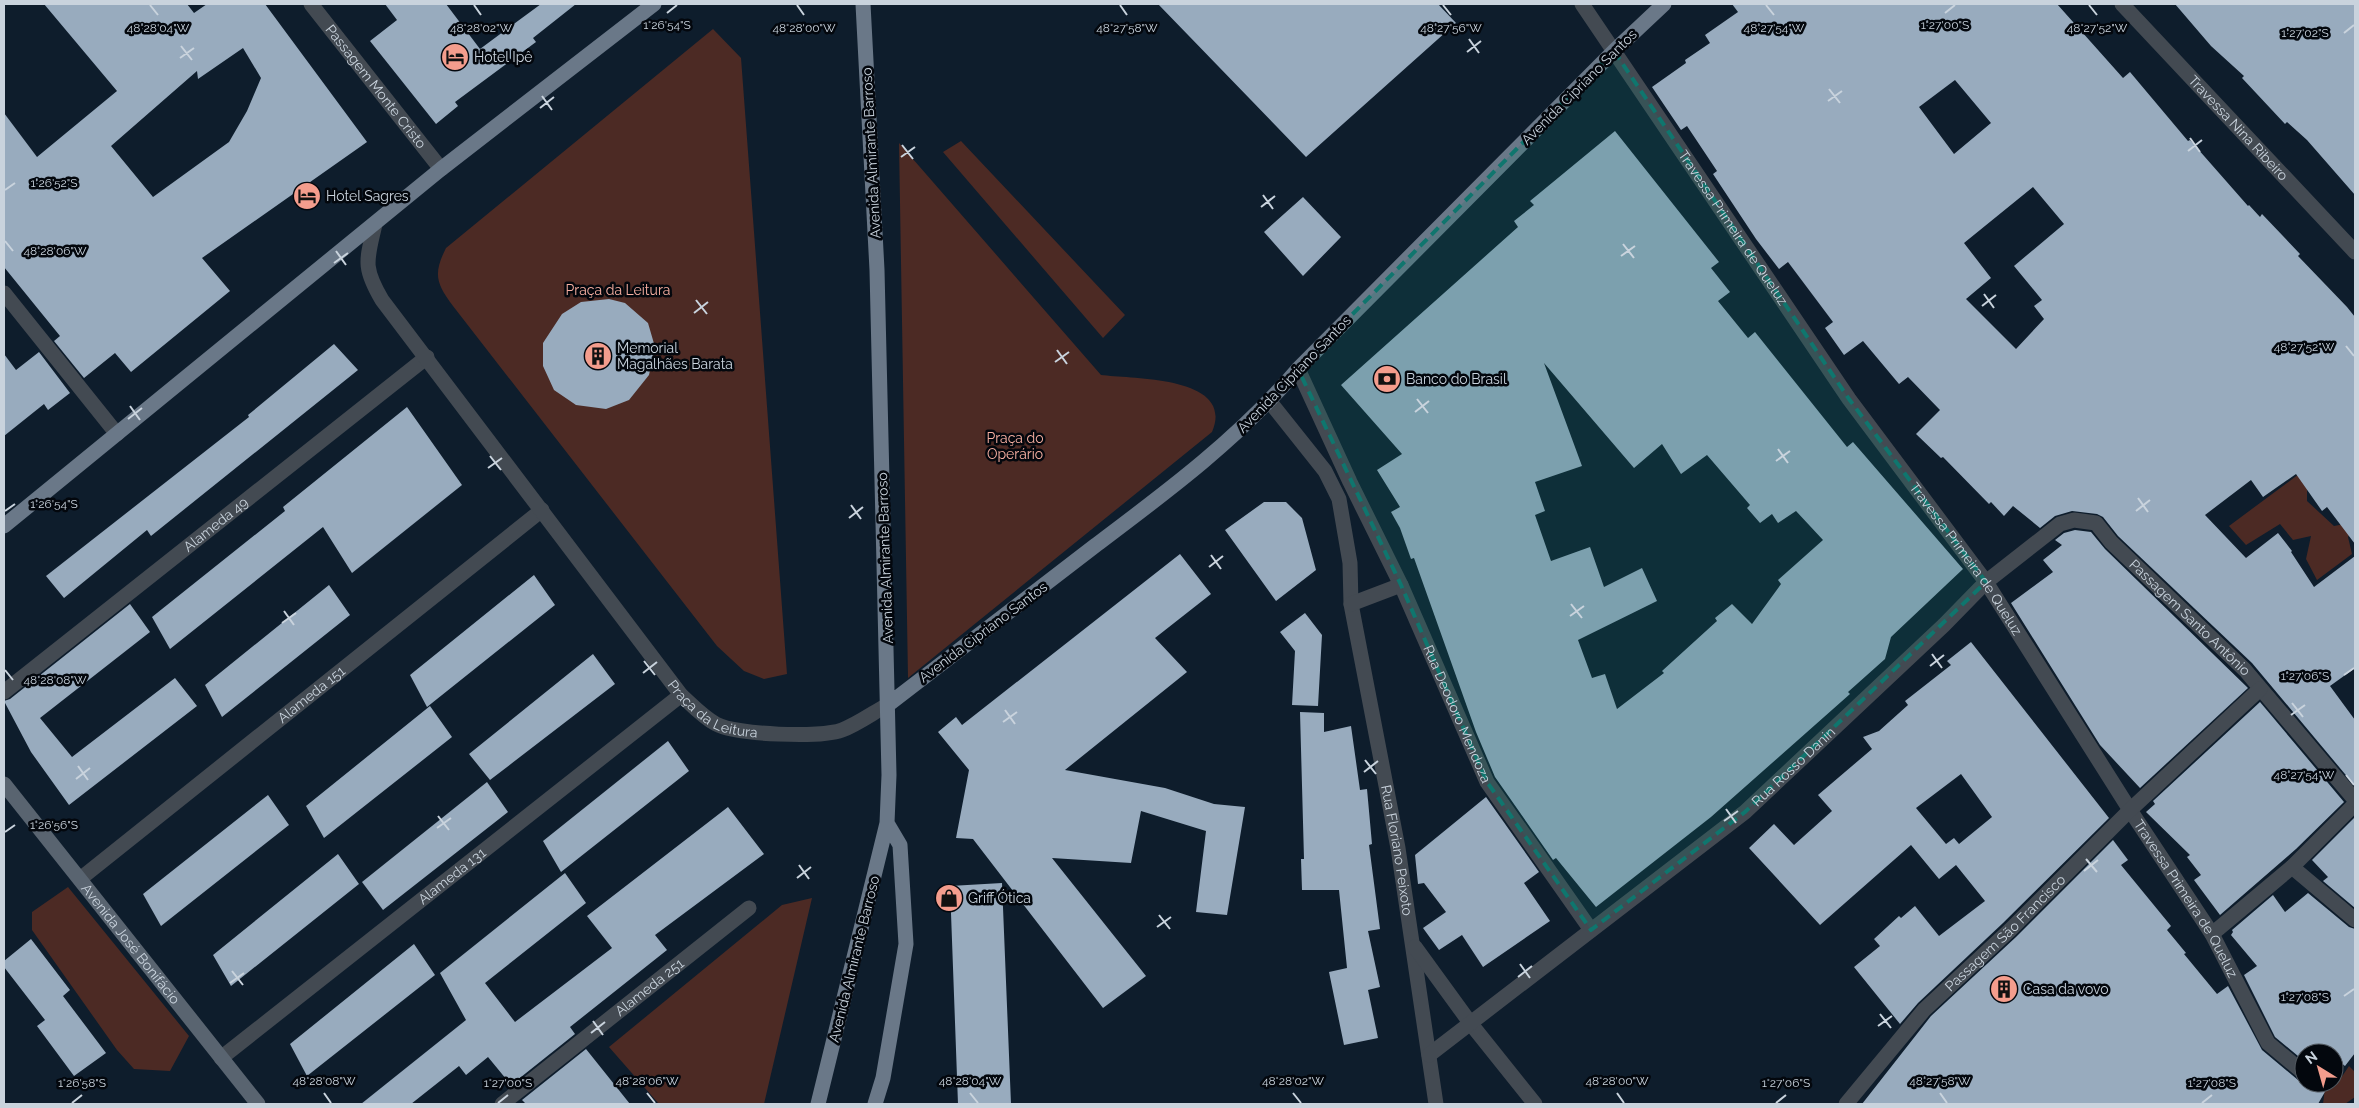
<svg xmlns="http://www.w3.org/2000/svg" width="2359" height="1108" viewBox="0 0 2359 1108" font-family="Raleway,sans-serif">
<rect width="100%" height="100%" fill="#0e1d2c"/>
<path fill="#4c2a24" d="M713,29L741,58L787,674L764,679L744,671L717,646L453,306C436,283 433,274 446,248Z
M961,141L1125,315L1103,338L943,152Z
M899,143L1101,375C1133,379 1236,376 1212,432L908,678Z
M2299,474L2307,483V501L2334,526L2355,522V527L2348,537L2352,554L2317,580L2306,559L2311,536L2293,540L2280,524L2246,545L2229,526Z
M68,887L189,1036L170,1071L134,1069L117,1050L32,930V912Z
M812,898L764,1104H659L609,1047L782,905Z
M2349,1066L2355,1072V1097L2345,1104H2323L2325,1088L2320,1083H2334L2336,1074L2341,1078Z"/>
<path fill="#98abbe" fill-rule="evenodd" d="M44,4H187L194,13L207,4H265L367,142L202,258L230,291L131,372L115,353L84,378L54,341L60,336L4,267V113L37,157L117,91ZM243,48L261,78L247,111L229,142L153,197L111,146L197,71L198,79Z
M385,4H446L480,49L541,4H576L533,38L536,42L455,102L458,106L436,124L370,41L397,20Z
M1158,4H1438L1456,23L1306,157Z
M1732,4H2057L2123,78L2130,72L2188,141L2190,140L2248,206L2249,205L2260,217L2262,214L2300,254L2298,256L2347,307L2355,317V544L2327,507L2322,511L2296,474L2263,497L2251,480L2205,515L2246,558L2278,533L2292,551L2291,552L2314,587L2355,556V668L2330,686L2355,720V786L2252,663L2118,536L2103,517L2097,514L2072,511L2055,516L2040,528L2013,506L2004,516L1991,502L1989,504L1943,457L1941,458L1916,434L1940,410L1908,377L1899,384L1863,341L1844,355L1825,328L1833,322L1788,262L1779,269L1756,239L1713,174L1717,171L1687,126L1681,130L1652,87L1686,63L1685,60L1710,43L1705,35L1738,12ZM1955,80L1991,123L1954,154L1919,107ZM2033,187L2064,224L2014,266L2042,300L2034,306L2044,319L2016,349L1966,299L1991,278L1964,243Z
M2175,4H2355V195L2307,140L2287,122L2285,124L2242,78L2244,76L2211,46Z
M1615,131L1719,262L1711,268L1730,292L1718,301L1748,338L1755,332L1847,447L1853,442L1963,569L1891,637L1885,659L1848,692L1850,694L1711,817L1596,907L1556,858L1553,860L1495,777L1476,732L1414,558L1411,559L1400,528L1391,512L1400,507L1377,470L1402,454L1341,385L1518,227L1514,221L1534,205L1530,201ZM1544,363L1634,468L1662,444L1681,474L1707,455L1750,505L1747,508L1760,523L1772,514L1778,523L1796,511L1823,540L1778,580L1781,584L1752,624L1732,604L1715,618L1717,621L1662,671L1664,673L1617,709L1605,674L1592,678L1578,640L1657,601L1642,568L1604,587L1590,547L1551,561L1535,515L1545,511L1535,482L1582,466Z
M1303,197L1341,237L1303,276L1264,232Z
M609,299L625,303L648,323L655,347L649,375L629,400L606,409L576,405L554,390L543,366V343L562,314L581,302Z
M334,344L358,370L151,536L147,530L64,598L46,576L249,417L248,415Z
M39,352L70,393L48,410L44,404L4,436V354L16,370Z
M407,407L462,485L352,573L323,527L170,649L152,617L285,511L283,507Z
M1264,502H1286L1302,518L1316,570L1276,601L1225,530Z
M2075,530L2091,532L2105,549L2248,688L2140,788L2100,745L2011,603L2053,572L2043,560L2062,545L2055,540L2064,533Z
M1180,554L1211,594L1155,638L1187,672L1065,770L1165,788L1214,804L1245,807L1227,915L1196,912L1206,831L1141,811L1131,863L1052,858L1146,976L1103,1008L973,839L956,838L969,770L938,732L956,717L962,725Z
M534,575L555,605L427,707L410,675Z
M329,585L350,615L222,717L205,685Z
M130,604L150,632L40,718L72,757L175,678L197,706L69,805L31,752L4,701L10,699Z
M1305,613L1322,635L1318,706L1292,705L1295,651L1280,632Z
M1971,642L2109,818L2003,923L1918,1003L1900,1024L1854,967L1880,946L1874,939L1899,916L1901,918L1915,906L1939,936L1985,901L1956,865L1939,879L1911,845L1820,925L1749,848L1774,824L1794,845L1832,811L1818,795L1872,749L1863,737L1879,731L1908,705L1905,701L1951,665L1947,661ZM1961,774L1992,817L1959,844L1954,838L1946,844L1916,808Z
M593,654L615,684L490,780L469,754Z
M2260,702L2344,802L2296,849L2220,915L2194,880L2201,875L2187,857L2190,855L2146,812L2155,804L2153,801Z
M430,706L452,737L324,838L306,806Z
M1300,712L1324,713V732L1351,726L1360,790L1367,789L1372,844L1369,845L1380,929L1368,931L1380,987L1368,990L1378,1038L1344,1045L1329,972L1347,968L1339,890H1302L1301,859H1304Z
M668,741L689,771L561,872L543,841Z
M487,782L508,812L383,910L362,882Z
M268,795L289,825L161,926L143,894Z
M1486,797L1539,872L1524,883L1550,921L1483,967L1462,935L1439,950L1423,928L1446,912L1424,883L1418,884L1415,855Z
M728,807L764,854L655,935L667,950L570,1027L575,1034L511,1085L488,1057L466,1075L459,1066L411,1104H361L466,1020L440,973L565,873L586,903L485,983L515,1022L612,948L587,916Z
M2355,817V908L2323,881L2328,877L2312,860Z
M2113,840L2128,860L2121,865L2171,926L2167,930L2186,953L2184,954L2217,994L2228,986L2262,1050L2298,1080L2304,1083H2330L2318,1104H1862L1931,1016L2016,937Z
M338,854L359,884L231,986L213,955Z
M1002,883L1011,1104H958L950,886Z
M2308,893L2349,927L2355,929V1053L2345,1066L2341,1063L2334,1076V1053H2304V1061L2275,1037L2244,975L2257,966L2231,935L2233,932L2232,930L2273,895L2285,912Z
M31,939L70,990L63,996L106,1053L74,1076L37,1026L45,1020L4,967V961Z
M414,944L435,975L307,1076L290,1044Z
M586,1049L630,1104H526L522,1100Z"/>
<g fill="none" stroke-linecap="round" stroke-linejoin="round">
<g stroke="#434a52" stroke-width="15">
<path id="s1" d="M311,4L441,169"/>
<path id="s2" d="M1582,4L1849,399L1986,582L2130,810L2212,934L2268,1043L2304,1073"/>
<path id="s3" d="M2122,4L2355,252"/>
<path d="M4,293L117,434"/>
<path id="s4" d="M1298,369L1350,482L1401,585L1487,782L1591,930"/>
<path id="s5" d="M1270,402L1325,471L1339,499L1350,563L1351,604L1398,848L1436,1104"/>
<path d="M1351,604L1401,585"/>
<path id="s6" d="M4,692L427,357"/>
<path d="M2292,867L2355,920"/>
<path id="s7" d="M80,879L542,510"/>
<path d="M2212,934L2292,867L2355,804"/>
<path d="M1415,947L1471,1024L1535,1104"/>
<path id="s8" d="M1429,1055L1745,812L1944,625L1986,582L2060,524L2074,520L2096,523L2111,542L2245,670L2355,800"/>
<path id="s9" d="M221,1058L681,695"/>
<path id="s10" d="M502,1104L749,908"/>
<path id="s11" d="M1846,1104L1924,1010L2010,930L2130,810L2260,689"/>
</g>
<path stroke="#434a52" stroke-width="15" id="s12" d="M375,224C367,260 362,266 382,300L681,695C692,705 703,717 716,724C736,735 821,738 842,730C858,724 874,712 889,704"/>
<path stroke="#596470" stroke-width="15" id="s13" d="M4,784L258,1104"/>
<path stroke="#6a7888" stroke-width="15" d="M4,526L441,169L654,4
M889,704C958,651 1027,598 1096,545C1168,491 1239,438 1298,369L1614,51L1664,4
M818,1104L887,823L889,775L877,270L863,4
M875,1104L883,1078L906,944L900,845L887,823"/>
</g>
<path fill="#0f766e" fill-opacity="0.2" stroke="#0f766e" stroke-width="4" stroke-dasharray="10 6" stroke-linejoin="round" d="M1614,51L1849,399L1986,582L1745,812L1591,930L1487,782L1401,585L1298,369Z"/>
<path fill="none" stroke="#c9d3dd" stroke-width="2" d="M150,5L158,15M474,5L481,15M797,5L804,15M1120,5L1127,15M1443,5L1451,15M1766,5L1774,15M2089,5L2097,15M667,13L677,5M1945,13L1955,5M2344,33L2354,25M1469,39L1479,53M181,46L192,60M1467,52L1481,41M180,58L194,48M1829,89L1840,103M542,96L552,110M1828,101L1842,91M540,108L554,97M2190,138L2200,152M902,145L913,159M2188,151L2202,140M901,157L915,147M5,190L15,183M1263,195L1273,209M1261,207L1275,196M5,241L13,251M1623,244L1634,258M336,251L346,265M1621,256L1635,246M334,263L348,253M1984,294L1994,308M696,300L707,314M1982,306L1996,295M694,313L708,302M2346,346L2354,356M1057,350L1067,364M1055,362L1069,352M1417,399L1428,413M130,406L140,420M1415,412L1429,401M128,419L142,408M1778,449L1788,463M490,456L501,470M1776,461L1790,451M488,468L502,458M2138,498L2148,512M851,505L861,519M5,511L15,504M2136,511L2150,500M849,518L863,507M1211,555L1221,569M1209,567L1223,556M1571,604L1582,618M284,611L294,625M1570,616L1584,606M282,623L296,613M1932,654L1942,668M644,661L655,675M1930,666L1944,655M5,670L13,680M643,673L657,662M2344,675L2354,668M2292,703L2303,717M1005,710L1015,724M2291,715L2305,705M1003,722L1017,712M1365,760L1376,774M78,766L88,780M1364,772L1378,761M2346,775L2354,785M76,779L90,768M1726,809L1736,823M438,816L449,830M1724,821L1738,811M437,828L451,818M5,832L15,825M2086,859L2097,872M799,865L809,879M2084,871L2098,860M797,878L811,867M1159,915L1170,929M1157,927L1171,917M1520,964L1530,978M232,971L243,985M1518,977L1532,966M230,983L244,973M2344,996L2354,989M1880,1014L1891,1028M593,1021L603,1035M1878,1026L1892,1016M591,1033L605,1022M324,1093L331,1103M647,1093L655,1103M970,1093L978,1103M1293,1093L1301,1103M1617,1093L1624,1103M1940,1093L1947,1103M72,1103L82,1095M498,1103L508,1095M1776,1103L1786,1095M2202,1103L2212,1095"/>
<defs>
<g id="hotel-disc" transform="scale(1.4375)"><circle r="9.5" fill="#f49d8d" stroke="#03070d"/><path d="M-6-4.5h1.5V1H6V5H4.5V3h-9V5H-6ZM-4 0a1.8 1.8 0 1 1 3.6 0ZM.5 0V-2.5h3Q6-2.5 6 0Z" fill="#111"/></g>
<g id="building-disc" transform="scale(1.4375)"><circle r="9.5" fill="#f49d8d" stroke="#03070d"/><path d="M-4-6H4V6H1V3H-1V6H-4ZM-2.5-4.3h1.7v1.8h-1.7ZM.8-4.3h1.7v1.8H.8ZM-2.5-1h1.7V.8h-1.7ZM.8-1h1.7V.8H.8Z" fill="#111"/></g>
<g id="bank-disc" transform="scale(1.4375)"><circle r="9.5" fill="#f49d8d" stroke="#03070d"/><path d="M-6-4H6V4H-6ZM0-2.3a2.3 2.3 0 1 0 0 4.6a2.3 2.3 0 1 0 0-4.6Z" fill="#111"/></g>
<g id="shop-disc" transform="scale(1.4375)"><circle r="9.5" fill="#f49d8d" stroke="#03070d"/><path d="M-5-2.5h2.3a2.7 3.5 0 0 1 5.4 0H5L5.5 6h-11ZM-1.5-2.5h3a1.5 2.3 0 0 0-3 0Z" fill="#111"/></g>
</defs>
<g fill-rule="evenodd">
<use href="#hotel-disc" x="455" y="57"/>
<use href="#hotel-disc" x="307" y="196"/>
<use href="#building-disc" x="598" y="356"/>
<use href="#bank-disc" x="1387" y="379"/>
<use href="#shop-disc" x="949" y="898"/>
<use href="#building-disc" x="2004" y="989"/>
</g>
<g text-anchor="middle" stroke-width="5" stroke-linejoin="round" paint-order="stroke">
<g font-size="14" fill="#c9d3dd" stroke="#03070d" text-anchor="start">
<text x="474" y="62">Hotel Ipê</text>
<text x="326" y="201">Hotel Sagres</text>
<text x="617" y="353">Memorial<tspan x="617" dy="16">Magalhães Barata</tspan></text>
<text x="1406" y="384">Banco do Brasil</text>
<text x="968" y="903">Griff Ótica</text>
<text x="2023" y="994">Casa da vovo</text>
</g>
<g font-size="14" fill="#c9d3dd" stroke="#03070d">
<text dy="5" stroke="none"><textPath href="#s1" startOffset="105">Passagem Monte Cristo</textPath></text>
<text transform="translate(1579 87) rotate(-45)" y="5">Avenida Cipriano Santos</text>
<text dy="5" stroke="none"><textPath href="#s3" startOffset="170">Travessa Nina Ribeiro</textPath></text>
<text transform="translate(871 153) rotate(-93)" y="5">Avenida Almirante Barroso</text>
<text dy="5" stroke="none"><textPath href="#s2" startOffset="270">Travessa Primeira de Queluz</textPath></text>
<text transform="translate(1294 374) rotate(-46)" y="5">Avenida Cipriano Santos</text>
<text dy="5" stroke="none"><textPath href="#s6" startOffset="270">Alameda 49</textPath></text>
<text transform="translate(885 558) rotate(-92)" y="5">Avenida Almirante Barroso</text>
<text dy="5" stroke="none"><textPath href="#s2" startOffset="675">Travessa Primeira de Queluz</textPath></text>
<text dy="5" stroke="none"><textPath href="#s8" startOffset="996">Passagem Santo Antônio</textPath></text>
<text transform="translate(983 632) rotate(-37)" y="5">Avenida Cipriano Santos</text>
<text dy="5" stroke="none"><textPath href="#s7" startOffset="296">Alameda 151</textPath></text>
<text dy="5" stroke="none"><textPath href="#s12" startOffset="611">Praça da Leitura</textPath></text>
<text dy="5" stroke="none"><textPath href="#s4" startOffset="380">Rua Deodoro Mendoza</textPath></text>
<text dy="5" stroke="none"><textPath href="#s8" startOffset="465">Rua Rosso Danin</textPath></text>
<text dy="5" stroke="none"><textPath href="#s5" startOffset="476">Rua Floriano Peixoto</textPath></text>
<text dy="5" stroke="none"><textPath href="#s9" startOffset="294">Alameda 131</textPath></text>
<text dy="5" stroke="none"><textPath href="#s2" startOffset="1080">Travessa Primeira de Queluz</textPath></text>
<text dy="5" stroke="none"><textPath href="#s11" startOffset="234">Passagem São Francisco</textPath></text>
<text dy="5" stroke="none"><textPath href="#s13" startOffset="204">Avenida José Bonifácio</textPath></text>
<text transform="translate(854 959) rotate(-76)" y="5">Avenida Almirante Barroso</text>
<text dy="5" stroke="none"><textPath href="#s10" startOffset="188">Alameda 251</textPath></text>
</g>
<g font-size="14" fill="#f8b0a2" stroke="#03070d">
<text x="618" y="295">Praça da Leitura</text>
<text x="1015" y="443">Praça do<tspan x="1015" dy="16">Operário</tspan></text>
</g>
</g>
<g font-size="12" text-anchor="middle" fill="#c9d3dd" stroke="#03070d" stroke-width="5" stroke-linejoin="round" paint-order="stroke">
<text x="667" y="29">1°26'54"S</text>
<text x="1945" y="29">1°27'00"S</text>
<text x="158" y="32">48°28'04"W</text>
<text x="481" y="32">48°28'02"W</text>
<text x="804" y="32">48°28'00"W</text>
<text x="1127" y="32">48°27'58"W</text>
<text x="1451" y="32">48°27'56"W</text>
<text x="1774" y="32">48°27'54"W</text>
<text x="2097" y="32">48°27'52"W</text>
<text x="2305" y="37">1°27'02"S</text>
<text x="54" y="187">1°26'52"S</text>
<text x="55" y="255">48°28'06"W</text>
<text x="2304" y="351">48°27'52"W</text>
<text x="54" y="508">1°26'54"S</text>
<text x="2305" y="680">1°27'06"S</text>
<text x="55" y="684">48°28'08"W</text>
<text x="2304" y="779">48°27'54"W</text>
<text x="54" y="829">1°26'56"S</text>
<text x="2305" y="1001">1°27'08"S</text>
<text x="324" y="1085">48°28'08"W</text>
<text x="647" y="1085">48°28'06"W</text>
<text x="970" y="1085">48°28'04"W</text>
<text x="1293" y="1085">48°28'02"W</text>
<text x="1617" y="1085">48°28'00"W</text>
<text x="1940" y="1085">48°27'58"W</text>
<text x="82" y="1087">1°26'58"S</text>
<text x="508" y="1087">1°27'00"S</text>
<text x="1786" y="1087">1°27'06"S</text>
<text x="2212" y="1087">1°27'08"S</text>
</g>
<rect width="2359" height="1108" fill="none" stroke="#c9d3dd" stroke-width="10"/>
<g transform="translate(2319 1068) rotate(323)"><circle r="24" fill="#03070d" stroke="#525960"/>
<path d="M0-4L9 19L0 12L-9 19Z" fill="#f49d8d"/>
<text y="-8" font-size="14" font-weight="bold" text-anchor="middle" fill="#c9d3dd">N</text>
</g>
</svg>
